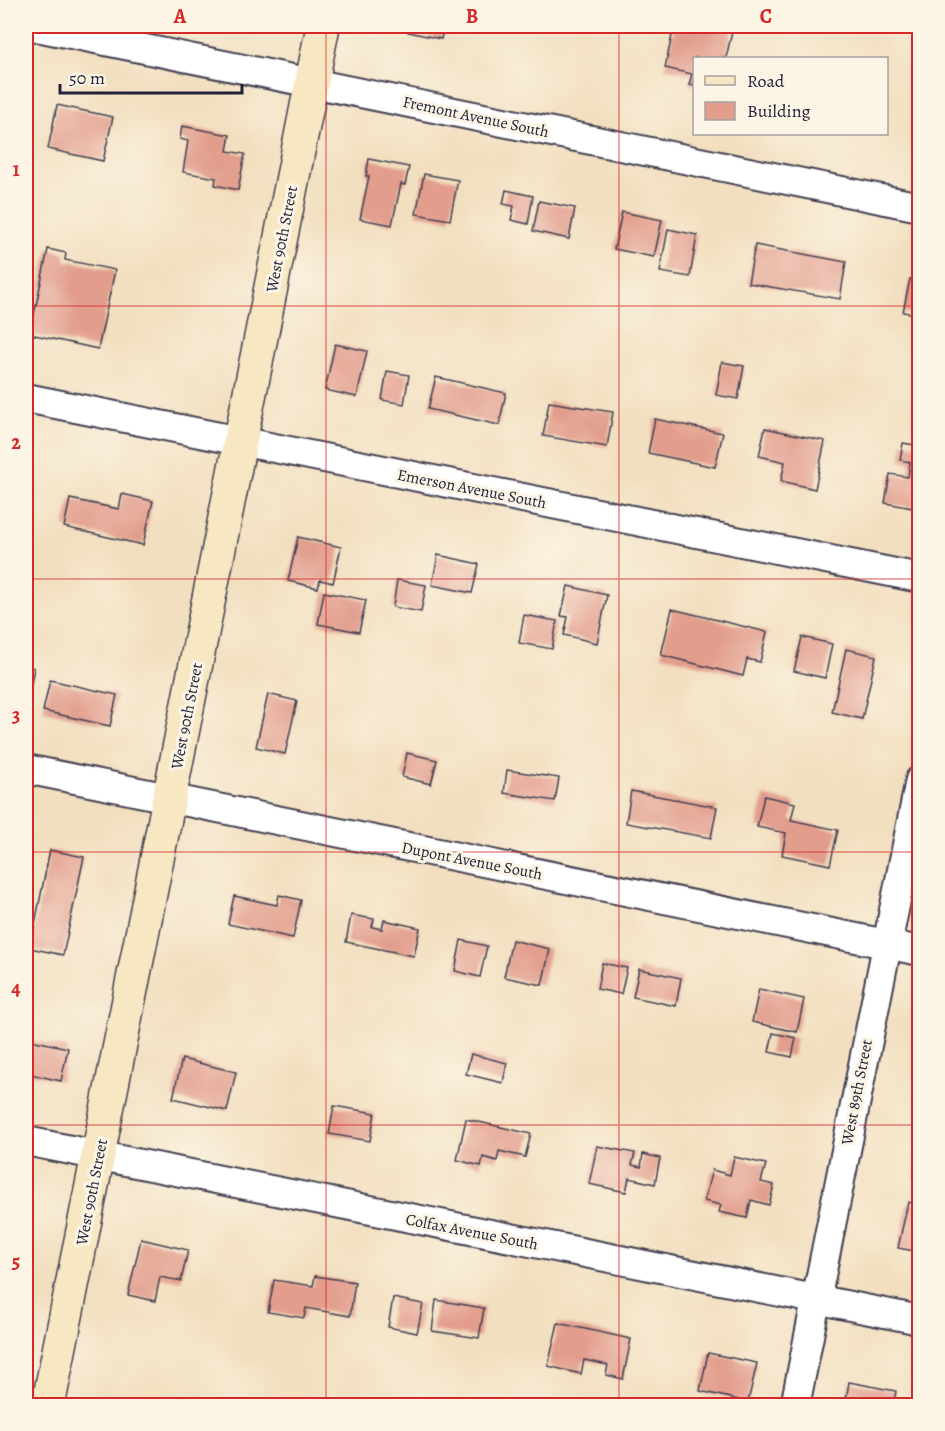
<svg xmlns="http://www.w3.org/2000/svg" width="945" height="1431" viewBox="0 0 945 1431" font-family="Alegreya,serif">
<rect width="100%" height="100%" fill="#fcf5e5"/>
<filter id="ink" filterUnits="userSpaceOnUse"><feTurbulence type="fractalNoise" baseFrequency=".0167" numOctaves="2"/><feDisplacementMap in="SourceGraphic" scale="12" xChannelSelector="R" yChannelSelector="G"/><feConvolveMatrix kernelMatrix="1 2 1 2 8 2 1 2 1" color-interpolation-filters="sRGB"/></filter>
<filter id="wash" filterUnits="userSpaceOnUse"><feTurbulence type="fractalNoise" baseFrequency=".008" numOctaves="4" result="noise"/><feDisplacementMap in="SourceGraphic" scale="24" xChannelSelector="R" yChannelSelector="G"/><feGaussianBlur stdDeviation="1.35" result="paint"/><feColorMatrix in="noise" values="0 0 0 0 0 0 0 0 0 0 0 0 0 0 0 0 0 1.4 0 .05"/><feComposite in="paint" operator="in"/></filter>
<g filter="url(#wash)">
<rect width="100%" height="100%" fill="#f2dfc0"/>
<g id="blocks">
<path fill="#e29d8d" d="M409,26H444L441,39L408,32Z
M674,26H702L732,32L726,58H694V86L689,85L692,74L665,68Z
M57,105L113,117L103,161L48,149Z
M182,126L230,135L227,151L245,154L238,190L215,185L216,178L183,172L188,141L180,139Z
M369,159L409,167L405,185L401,184L392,225L360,219L369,176H366Z
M424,174L458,180L450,220L416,214Z
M506,190L533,196L528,224L511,220L514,206L503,204Z
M539,201L575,208L569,239L533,231Z
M622,212L662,220L654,257L614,249Z
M668,229L697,235L690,277L660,272Z
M755,245L846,262L840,299L748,283Z
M48,249L66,253L65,260L115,270L98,349L30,334Z
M910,279L920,281V315L903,312Z
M335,344L367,351L357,397L325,390Z
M722,362L744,366L738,399L716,395Z
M387,371L409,375L404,404L382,400Z
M436,377L506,393L499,425L428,409Z
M549,402L613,412L607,447L543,436Z
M655,419L723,433L715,467L648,453Z
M765,428L825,441L815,489L781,481L785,462L759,456Z
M903,443L920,446L918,509L885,503L890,474L908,477L910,462L900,460Z
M122,494L153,501L143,545L64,527L70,499L119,509Z
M298,537L341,547L333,583L320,580L318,588L288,581Z
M438,555L479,564L472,593L432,585Z
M397,580L426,585L421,612L393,607Z
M568,586L607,595L597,643L564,635L568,617L561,616Z
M324,592L366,600L359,632L318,624Z
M672,609L767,632L760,662L747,659L743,676L661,655Z
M524,615L557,621L552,649L519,643Z
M802,637L832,644L825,678L794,671Z
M846,649L876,656L862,719L832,712Z
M26,666L34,668L28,700H26Z
M50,680L117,695L110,726L43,711Z
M268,694L297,701L285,754L256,747Z
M407,753L437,760L431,784L402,777Z
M507,770L559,778L555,801L504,793Z
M631,791L717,807L711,838L626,823Z
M764,796L795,803L791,820L838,830L830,865L782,855L786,833L757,827Z
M50,850L84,857L63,955L30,948Z
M279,895L301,900L293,938L228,924L234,896L277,905Z
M351,915L374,919L372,927L382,929L384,920L420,928L414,956L346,942Z
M461,940L487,946L480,977L455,971Z
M512,940L550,949L542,985L504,977Z
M602,963L627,968L621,994L597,989Z
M639,969L681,978L676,1006L633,997Z
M759,989L804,999L797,1032L752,1022Z
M773,1033L796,1038L792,1057L769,1052Z
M26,1039L68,1048L61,1081L26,1073Z
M471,1054L507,1063L503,1083L466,1074Z
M182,1059L236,1072L227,1111L173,1098Z
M334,1106L375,1113L370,1141L329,1134Z
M466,1119L531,1134L525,1157L499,1151L497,1161L483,1157L481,1166L457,1160Z
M597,1146L635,1153L632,1165L641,1167L643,1154L660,1158L655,1184L629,1178L626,1192L589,1184Z
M918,1150H920V1179L914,1178Z
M734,1157L766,1164L761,1182L774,1185L769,1205L751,1200L747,1218L719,1212L721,1205L704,1201L712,1170L730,1175Z
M908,1202L920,1205V1252L898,1248Z
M26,1216L32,1217L27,1242H26Z
M141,1239L188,1250L181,1281L160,1277L155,1301L128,1295Z
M315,1276L355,1282L350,1316L306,1308L304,1318L268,1312L274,1280L313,1286Z
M393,1298L423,1304L417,1333L388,1327Z
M436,1300L484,1308L479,1338L432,1331Z
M558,1323L631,1339L623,1379L606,1375L608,1365L584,1360L581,1374L548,1366Z
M708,1353L757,1363L748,1402L700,1391Z
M849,1382L896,1391L893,1406H845Z
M900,1400L920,1404V1406H899Z"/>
</g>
</g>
<g filter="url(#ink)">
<use href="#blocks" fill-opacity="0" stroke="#413e4f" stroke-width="1.5"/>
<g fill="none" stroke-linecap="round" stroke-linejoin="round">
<g stroke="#413e4f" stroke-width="32">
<path id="street" d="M32,26L920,207
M26,398L920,578
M26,769L920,951
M26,1141L920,1320
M795,1406L920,780"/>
</g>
<g stroke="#413e4f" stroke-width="36">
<path id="secondary" d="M48,1406L323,26"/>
</g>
<use href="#street" stroke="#fff" stroke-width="28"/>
<use href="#secondary" stroke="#f7e8c3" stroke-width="33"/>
</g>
</g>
<path fill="none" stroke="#d62828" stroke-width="1.5" stroke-opacity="0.55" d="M326,26V1406M619,26V1406M26,306H920M26,579H920M26,852H920M26,1125H920"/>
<g text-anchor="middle" stroke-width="6" stroke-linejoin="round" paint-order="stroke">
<g font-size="16" fill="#22223b" stroke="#fcf5e5">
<text transform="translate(476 116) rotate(12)" y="6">Fremont Avenue South</text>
<text transform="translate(281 239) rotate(-79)" y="6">West 90th Street</text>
<text transform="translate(472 488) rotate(11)" y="6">Emerson Avenue South</text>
<text transform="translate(186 716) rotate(-79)" y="6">West 90th Street</text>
<text transform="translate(472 860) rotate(11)" y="6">Dupont Avenue South</text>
<text transform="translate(856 1092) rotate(-79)" y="6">West 89th Street</text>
<text transform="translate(91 1192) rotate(-79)" y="6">West 90th Street</text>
<text transform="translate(472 1231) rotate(11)" y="6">Colfax Avenue South</text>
</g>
</g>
<rect width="945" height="1431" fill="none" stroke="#fcf5e5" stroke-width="66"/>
<rect x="693" y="57" width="195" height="78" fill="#fcf5e5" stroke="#a5a1a1" stroke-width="1.5"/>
<rect x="705" y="76" width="30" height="9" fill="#f7e8c3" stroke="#a5a1a1" stroke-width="1.5"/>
<text x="747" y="87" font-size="18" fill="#22223b">Road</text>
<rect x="705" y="102" width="30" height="18" fill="#e29d8d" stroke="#a5a1a1" stroke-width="1.5"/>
<text x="747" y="117" font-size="18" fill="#22223b">Building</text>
<path d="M60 84v9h182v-9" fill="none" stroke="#22223b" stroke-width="3"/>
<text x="69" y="84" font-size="18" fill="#22223b" stroke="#fcf5e5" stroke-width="4.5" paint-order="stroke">50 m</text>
<rect x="33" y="33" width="879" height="1365" fill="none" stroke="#d62828" stroke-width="2"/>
<g font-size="20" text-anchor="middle" font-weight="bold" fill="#d62828">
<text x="180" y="23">A</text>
<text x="472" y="23">B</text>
<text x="766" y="23">C</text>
<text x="16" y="176">1</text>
<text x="16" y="449">2</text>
<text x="16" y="722">3</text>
<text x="16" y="995">4</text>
<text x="16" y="1268">5</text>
</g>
</svg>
